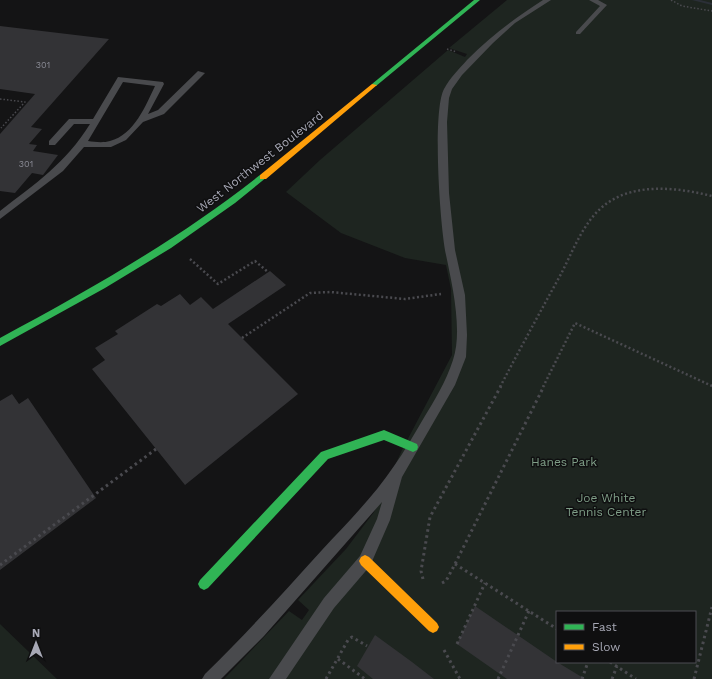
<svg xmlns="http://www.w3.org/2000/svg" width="712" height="679" viewBox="0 0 712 679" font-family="'Work Sans',sans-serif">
<rect width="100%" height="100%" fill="#141415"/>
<path fill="#1e2520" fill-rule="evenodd" d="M507,0H712V679H224L289,611L302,620L309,610L298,600L346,549L374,512L402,450L452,355L451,289L446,265L405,258L341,233L286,192L320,160L448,50L465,57L467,54L449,48ZM557,612H695V662H557Z
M0,624L57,679H0Z"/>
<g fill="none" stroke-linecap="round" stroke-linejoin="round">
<path fill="#2b2f37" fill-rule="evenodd" d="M692,0H700L712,3V5Z"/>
</g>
<path fill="#333336" d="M0,26L109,39L31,127L42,129L29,144L37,145L33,151L58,155L43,175L32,173L15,193L0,191V134L35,94L0,89Z
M270,271L286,285L228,324L298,394L185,485L92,369L105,360L95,348L118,334L115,331L157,304L161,306L180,294L190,305L201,297L213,309Z
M12,394L19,404L28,398L96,498L0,570V401Z
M475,606L557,662L585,679H507L457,644Z
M375,635L412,662L434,679H373L357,666Z"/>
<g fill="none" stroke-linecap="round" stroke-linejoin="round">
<path stroke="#4a4a4f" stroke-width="1.5" stroke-dasharray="1.5 2" stroke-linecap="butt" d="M671,0L682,6L712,11
M447,49L457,52
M0,99L25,102L1,128"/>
<path stroke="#4a4a4f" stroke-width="2.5" stroke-dasharray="2 2.5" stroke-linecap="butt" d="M190,259L218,284L255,261L268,272
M242,338L310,293L330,292L405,299L441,294
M500,387C520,349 540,312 561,274C573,251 584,220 606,204C636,182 679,188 712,196
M543,387L575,323L712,386"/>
<path stroke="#4a4a4f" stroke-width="3" stroke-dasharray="2.5 3.5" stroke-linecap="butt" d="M455,564L557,629
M0,565L156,449
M423,579L421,571L430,517L501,386
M442,583L446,581L455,564L544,386
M457,644L485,583
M444,650L460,679
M338,659L365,679
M610,662L636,679
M326,679L348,640L352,637L367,646
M498,679L529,611
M582,679L588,662
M612,679L617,666
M694,679L712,607"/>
<path fill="#494a4d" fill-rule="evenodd" d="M543,0H551L515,23L493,43L462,75L452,89L449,98L447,122L449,193L455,250L465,295L467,335L466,357L455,385L402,477L390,520L370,566L334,608L286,679H269L324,598L360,556L377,519L382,502L264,636L221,679H202L205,674C246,634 284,592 322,550C347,523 374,496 394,466C404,452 413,436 422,421C434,401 446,382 453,360C463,331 452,284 446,255C440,227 432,112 444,89C450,78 459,69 467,60C491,36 515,18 543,0Z
M589,0H598L607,5L580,34H576V32L600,6Z
M198,71L205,73L164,114L143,122L126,140L111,147H84L63,171L0,219V211C35,184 66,163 90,124H74L55,145H49V141L69,119H93L118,77L163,82L164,84L148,114L158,110ZM123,82L155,86C146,105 134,135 110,141C103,143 95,142 88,141Z"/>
<path fill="#30b455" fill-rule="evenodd" d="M474,0H480L376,86H372V84Z
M260,175H263L267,177L235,203L171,248L105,288L0,346V338C91,289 179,239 260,175Z
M384,430L417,444L418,447L417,450L413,452L384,440L328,459L208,588L204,590L200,588L198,584L200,580L321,452Z"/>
<path fill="#ff9f0a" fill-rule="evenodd" d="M372,84L377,85L266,179H260V175Z
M365,555L369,557L437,623L439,627L437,631L433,633L429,631L361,565L359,561L361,557Z"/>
</g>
<g text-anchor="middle" stroke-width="3" stroke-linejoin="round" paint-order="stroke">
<g font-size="9" fill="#8a8b95">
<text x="43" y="68">301</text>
<text x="26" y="167">301</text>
</g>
<g font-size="12" fill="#a7a8b5" stroke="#0f0f10">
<text transform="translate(260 162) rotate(-38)" y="4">West Northwest Boulevard</text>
</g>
<g font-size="12" fill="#7f9e87" stroke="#0f0f10">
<text x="564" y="466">Hanes Park</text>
<text x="606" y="502">Joe White<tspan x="606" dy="14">Tennis Center</tspan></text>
</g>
</g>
<rect x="556" y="611" width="140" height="52" fill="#0f0f10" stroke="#4c4c52"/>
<rect x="564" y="624" width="20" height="6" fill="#30b455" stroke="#4c4c52"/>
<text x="592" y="631" font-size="12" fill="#a7a8b5">Fast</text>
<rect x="564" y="644" width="20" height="6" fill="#ff9f0a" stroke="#4c4c52"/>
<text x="592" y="651" font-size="12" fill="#a7a8b5">Slow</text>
<g transform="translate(36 643)" stroke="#0f0f10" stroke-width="3" paint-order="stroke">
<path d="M0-3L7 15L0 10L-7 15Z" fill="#a7a8b5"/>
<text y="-6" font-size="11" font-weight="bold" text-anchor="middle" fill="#a7a8b5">N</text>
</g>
</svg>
